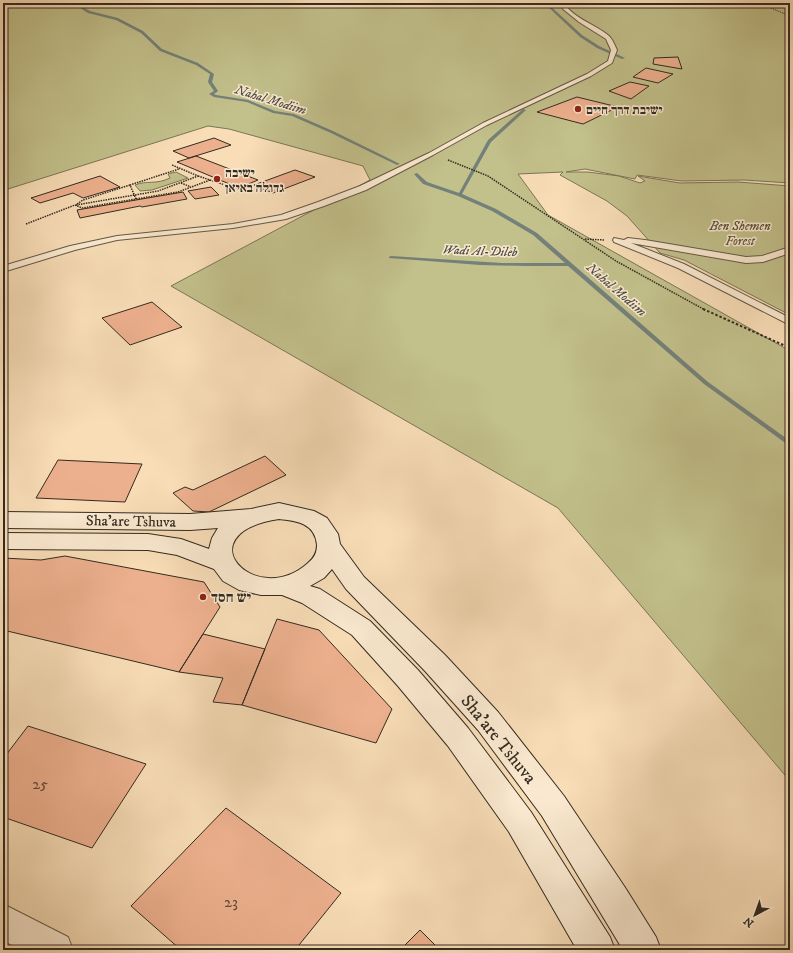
<svg xmlns="http://www.w3.org/2000/svg" width="793" height="953" viewBox="0 0 793 953" font-family="'IM FELL DW Pica','Frank Ruhl Libre',serif">
<rect width="100%" height="100%" fill="#f8ddb7"/>
<filter id="stains"><feTurbulence type="fractalNoise" baseFrequency=".005" numOctaves="4"/><feColorMatrix values="0 0 0 0 .2 0 0 0 0 .09 0 0 0 0 .02 0 0 0 .5 -.17"/></filter>
<radialGradient id="worn" r=".72"><stop offset=".6" stop-color="#630" stop-opacity="0"/><stop offset="1" stop-color="#630" stop-opacity=".3"/></radialGradient>
<path fill="#c2c08b" stroke="#7b7656" d="M3,3H790V183L744,180L682,181L637,175L635,179L585,169L566,172H588L619,176L640,183L645,181L638,176L680,183L738,182L790,186V315L684,260L660,253L627,216L607,201L560,175L563,172L518,174L548,215L790,351V781L558,508L171,286L370,180L363,166L229,129L208,126L8,189L3,183V60L8,58L3,54Z
M176,172L188,178L152,190L140,191L135,185C147,180 156,185 170,178L168,174Z"/>
<g fill="none" stroke-linecap="round" stroke-linejoin="round">
<path fill="#74817a" fill-rule="evenodd" d="M77,3H79V5L90,11L118,18L143,31L162,49L198,63L214,74L212,82L218,91L214,94L216,95L248,100L275,111L294,114L333,131L400,164L397,165L331,133L292,116L273,113L247,102L214,97L209,94L214,91L208,82L210,74L196,65L160,51L141,33L116,20L88,13L77,6Z
M544,3H547L582,35L599,46L625,58L622,59L597,48L580,37Z
M523,109L526,110L491,142L462,194L496,209L537,233L708,382L790,441V446L788,445L704,384L568,266H525L480,265L389,258V257L391,256L502,263H565L533,235L492,211L458,196L423,184L414,174L417,173L427,182L459,193L488,140Z"/>
</g>
<path fill="#edb08e" stroke="#342b20" d="M678,57L682,69L653,64L654,58Z
M646,68L673,74L658,83L633,77Z
M630,82L649,86L631,99L609,91Z
M577,97L618,107L583,124L537,112Z
M214,138L231,145L189,158L173,151Z
M196,156L258,180L239,188L177,162Z
M295,170L315,177L273,193L254,185Z
M100,176L120,187L83,198L73,193L40,203L31,198Z
M211,187L219,195L195,199L188,191Z
M183,192L187,199L142,207L140,206L80,218L77,210Z
M152,302L182,327L130,345L102,318Z
M265,456L286,475L209,512L193,511L173,493L185,487L193,490Z
M58,460L142,464L125,502L36,498Z
M65,556L204,582L220,607L179,672L3,630V558L41,560Z
M277,619L319,630L392,709L376,743L242,705Z
M203,634L265,649L242,705L213,702L223,678L179,672Z
M28,726L146,764L92,848L3,817V759Z
M226,808L341,893L295,950H181L131,906Z
M420,930L440,950H400Z"/>
<g fill="none" stroke-linecap="round" stroke-linejoin="round">
<g stroke="#655846" stroke-width="2">
<path id="lane" d="M560,3H564C574,19 595,24 609,36C613,40 615,46 617,50L612,63L591,76L487,125L433,155L366,190L324,206L286,219L233,228L117,240L75,250L3,272V266L70,246L117,236L233,224L281,215L318,202L360,186L429,153L483,123L587,74L608,61L611,50L606,39L579,22L563,9Z
M614,238L624,240L628,238L645,240L746,257L762,256L790,247V253L763,262L746,263L631,243L684,264L790,318V325L678,268L614,242L613,240Z"/>
</g>
<g stroke="#655846" stroke-width="2">
<path id="street" d="M3,904L68,937L73,950H20L3,940Z"/>
</g>
<g stroke="#342b20" stroke-width="2">
<path id="secondary" d="M279,503L314,511L327,518L338,534L340,544L364,577L445,655L498,712L564,796L626,889L656,937L661,950H623L542,816L478,730L425,671L346,589L332,569L324,578L310,586L320,589L370,621L418,670L468,728L531,812L610,937L615,950H577L509,832L448,746L398,686L352,635L302,603L282,595H261L239,590L223,581L214,569L177,555L148,550L3,549V533L148,534L181,539L209,549L212,538L218,528L190,530L3,528V512L190,514L251,509ZM279,519C297,521 315,523 317,545C317,553 314,558 308,563C256,610 183,534 279,519Z"/>
</g>
<path stroke="#342b20" stroke-width="1" stroke-dasharray="1.5 1" stroke-linecap="butt" d="M759,3L790,16"/>
<path stroke="#342b20" stroke-width="1.5" stroke-dasharray="1.5 1" stroke-linecap="butt" d="M448,160L488,176L616,261L705,310
M198,176L246,192
M181,183L191,187
M136,199L130,185L179,169
M77,204L83,200L130,185
M76,205L158,191L198,176L172,165
M26,224L75,205L82,208L178,192L210,180
M585,239L604,240"/>
<path stroke="#342b20" stroke-width="2" stroke-dasharray="2.5 2" stroke-linecap="butt" d="M703,309L790,348"/>
<use href="#lane" fill="#fae9d0" fill-rule="evenodd"/>
<use href="#street" fill="#fae9d0" fill-rule="evenodd"/>
<use href="#secondary" fill="#fae9d0" fill-rule="evenodd"/>
</g>
<g fill="#8f2418" stroke="#fae9d0" stroke-width="1.5">
<circle cx="578" cy="109" r="4"/>
<circle cx="217" cy="179" r="4"/>
<circle cx="203" cy="597" r="4"/>
</g>
<g text-anchor="middle" stroke-width="3" stroke-linejoin="round" paint-order="stroke">
<g font-size="13" font-style="italic" fill="#4f4f46" stroke="#fae9d0">
<text transform="translate(271 99) rotate(17)" y="5">Nahal Modiim</text>
<text transform="translate(480 250) rotate(2)" y="5">Wadi Al-Dileb</text>
<text transform="translate(617 289) rotate(41)" y="5">Nahal Modiim</text>
</g>
<g font-size="13" font-weight="bold" fill="#342b20" stroke="#fae9d0" text-anchor="start">
<text x="586" y="114">ישיבת דרך חיים</text>
<text x="225" y="177">ישיבה<tspan x="225" dy="15">גדולה באיאן</tspan></text>
</g>
<g font-size="13" font-style="italic" fill="#58503b" stroke="#fae9d0">
<text x="740" y="230">Ben Shemen<tspan x="740" dy="15">Forest</tspan></text>
</g>
<g font-size="15" fill="#342b20" stroke="#fae9d0">
<text transform="translate(131 521) rotate(1)" y="5">Sha'are Tshuva</text>
</g>
<g font-size="15" font-weight="bold" fill="#342b20" stroke="#fae9d0" text-anchor="start">
<text x="211" y="602">יש חסד</text>
</g>
<g font-size="16" fill="#624c3c">
<text x="40" y="789">25</text>
<text x="231" y="907">23</text>
</g>
<g font-size="18" fill="#342b20" stroke="#fae9d0">
<text transform="translate(499 739) rotate(51)" y="6">Sha'are Tshuva</text>
</g>
</g>
<rect width="793" height="953" fill="none" stroke="#f8ddb7" stroke-width="16"/>
<rect x="4" y="4" width="785" height="945" fill="none" stroke="#342b20" stroke-width="2"/>
<rect x="8" y="8" width="777" height="937" fill="none" stroke="#342b20"/>
<g transform="translate(755 915) rotate(221)" stroke="#fae9d0" stroke-width="3" paint-order="stroke">
<path d="M0-3L7 15L0 10L-7 15Z" fill="#342b20"/>
<text y="-6" font-size="11" font-weight="bold" text-anchor="middle" fill="#342b20">N</text>
</g>
<rect width="100%" height="100%" filter="url(#stains)"/>
<rect width="100%" height="100%" fill="url(#worn)"/>
</svg>
